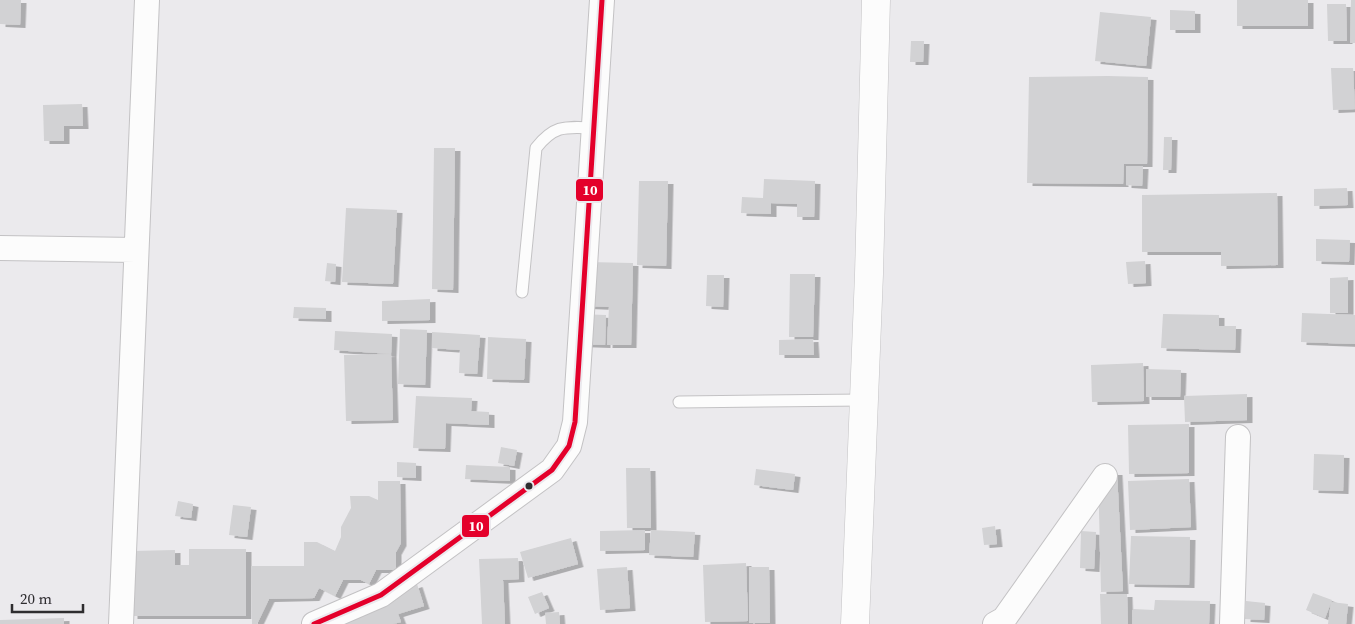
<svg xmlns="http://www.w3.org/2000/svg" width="1355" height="624" viewBox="0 0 1355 624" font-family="'Source Serif 4',serif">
<defs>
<filter id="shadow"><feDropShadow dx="5.5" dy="3" stdDeviation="0" flood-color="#0004"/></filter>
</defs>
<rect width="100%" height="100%" fill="#ebeaed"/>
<path fill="#d2d2d4" filter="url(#shadow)" d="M0,0H21L20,25L0,24Z
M1237,0H1308V26H1237Z
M1351,0H1355V43H1350Z
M1327,4H1346L1347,41H1328Z
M1170,10L1195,11V30H1170Z
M1100,12L1151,17L1146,66L1095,61Z
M911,41H924L923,62H910Z
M1331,68H1353L1355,109L1333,110Z
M1108,76L1148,77L1147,164H1124L1123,184L1027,183L1029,77Z
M82,104L83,126H64V141H44L43,105Z
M1164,137H1172L1171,170H1163Z
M434,148H455L453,290L432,289Z
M1126,166H1143L1142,186L1126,185Z
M764,179L815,181L814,217H797V204L771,203V214L741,213L742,197L763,198Z
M639,181H668L666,266L637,265Z
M1347,188L1348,205L1314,206V189Z
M1277,193L1278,265L1221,266V252H1142V195Z
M346,208L397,210L393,284L342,282Z
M1316,239L1350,240L1349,262L1316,261Z
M1145,261L1146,283L1128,284L1126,262Z
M588,262L633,263L631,345H607L609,307L586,306Z
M327,263L336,264L335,282L325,281Z
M790,274H815L813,337H789Z
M707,275H724L723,307L706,306Z
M1348,277V313H1330V278Z
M430,299V320L382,321V301Z
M294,307L326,308V319L293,318Z
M1302,313L1355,315V344L1301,342Z
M578,314L606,315L605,345L577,344Z
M1163,314L1219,315V326H1236L1235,350L1161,348Z
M400,329L427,330L425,385L398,384Z
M335,331L392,334L391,354L334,350Z
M432,332L480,335L477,374L459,373L460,350L432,348Z
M488,337L526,339L524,380L487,379Z
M813,339L814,355H779V340Z
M391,354L393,420L346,421L344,355Z
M1143,363L1144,401L1092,402L1091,365Z
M1146,369L1181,370L1180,397H1146Z
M1247,394V420L1185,422L1184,396Z
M416,396L472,398L471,411L489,412V425L446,423L445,449L413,448Z
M1189,424V473L1129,474L1128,425Z
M501,447L517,450L514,466L498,463Z
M1314,454L1344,455L1343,491L1313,490Z
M397,462L416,463V478L397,477Z
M466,465L510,467V481L465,479Z
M626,468H650L651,528H627Z
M756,469L795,474L793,490L754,485Z
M1098,472H1117L1123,591L1101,592Z
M1189,479L1191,527L1130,530L1128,481Z
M378,481H400L401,543L396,552V570H376L369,584L361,580H343L335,596L319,588L314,598L269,599L257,624H252L251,566H304V542H317L335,551L341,537V527L351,508L350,496H369L378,500Z
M178,501L193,504L191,518L175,516Z
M233,505L251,507L247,537L229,535Z
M995,526L997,544L984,545L982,528Z
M645,530V550L600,551V531Z
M651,530L695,532L693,557L649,555Z
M1081,531L1096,532L1094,569L1080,568Z
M1131,536L1190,537L1189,585L1129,584Z
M571,538L578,564L528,578L520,552Z
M189,549H246V616H132V551L175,550V565H189Z
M518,558L519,579L503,580L505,624H482L479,559Z
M746,563L748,621L705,622L703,565Z
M627,567L630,608L600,610L597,569Z
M749,567H769L770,623H749Z
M417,584L424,606L398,614L401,622L393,624H336L332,610Z
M542,592L549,608L535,614L528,597Z
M1313,593L1332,600L1325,618L1306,610Z
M1100,594H1127L1128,624H1101Z
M1155,600L1210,601L1209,624H1132L1133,609L1154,610Z
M1246,601L1265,603L1264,620L1245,619Z
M1331,602L1348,604L1346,624H1328Z
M559,612L560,624H546L545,613Z
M64,618V624H0V620Z"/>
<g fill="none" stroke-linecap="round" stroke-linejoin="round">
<g stroke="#c3c2c4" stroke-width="13">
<path id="lane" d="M522,292L536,148C555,124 566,127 594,128
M679,402L864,400"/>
</g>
<g stroke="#c3c2c4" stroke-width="26">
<path id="street" d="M0,248L136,250
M121,624L147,0
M314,624L381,595L552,470L569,446L575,422L602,0
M995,624L1004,619L1105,476
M1232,624L1238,437"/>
</g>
<g stroke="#c3c2c4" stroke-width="29">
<path id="secondary" d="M855,624L869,274L876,0"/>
</g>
<use href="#lane" stroke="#fcfcfc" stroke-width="11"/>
<use href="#street" stroke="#fcfcfc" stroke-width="24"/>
<use href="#secondary" stroke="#fcfcfc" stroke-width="28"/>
<g stroke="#ebe9ee" stroke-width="9">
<path id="bus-1" d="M314,624L381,595L552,470L569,446L575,422L602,0"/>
</g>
<use href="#bus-1" stroke="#e4002b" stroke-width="5"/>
</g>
<circle fill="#2e2d2f" stroke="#ebe9ee" stroke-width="2" cx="529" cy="486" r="4.5"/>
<g stroke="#ebe9ee" stroke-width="2">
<rect x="575" y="178" width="29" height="24" rx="5" fill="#e4002b"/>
<rect x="461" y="514" width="29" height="24" rx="5" fill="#e4002b"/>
</g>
<g font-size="14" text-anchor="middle" font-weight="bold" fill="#fff">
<text x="590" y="195">10</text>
<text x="476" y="531">10</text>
</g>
<path d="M12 604v8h71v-8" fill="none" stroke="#2e2d2f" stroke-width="2.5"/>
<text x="20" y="604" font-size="15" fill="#2e2d2f" stroke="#ebe9ee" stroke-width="4" paint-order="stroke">20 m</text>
</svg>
